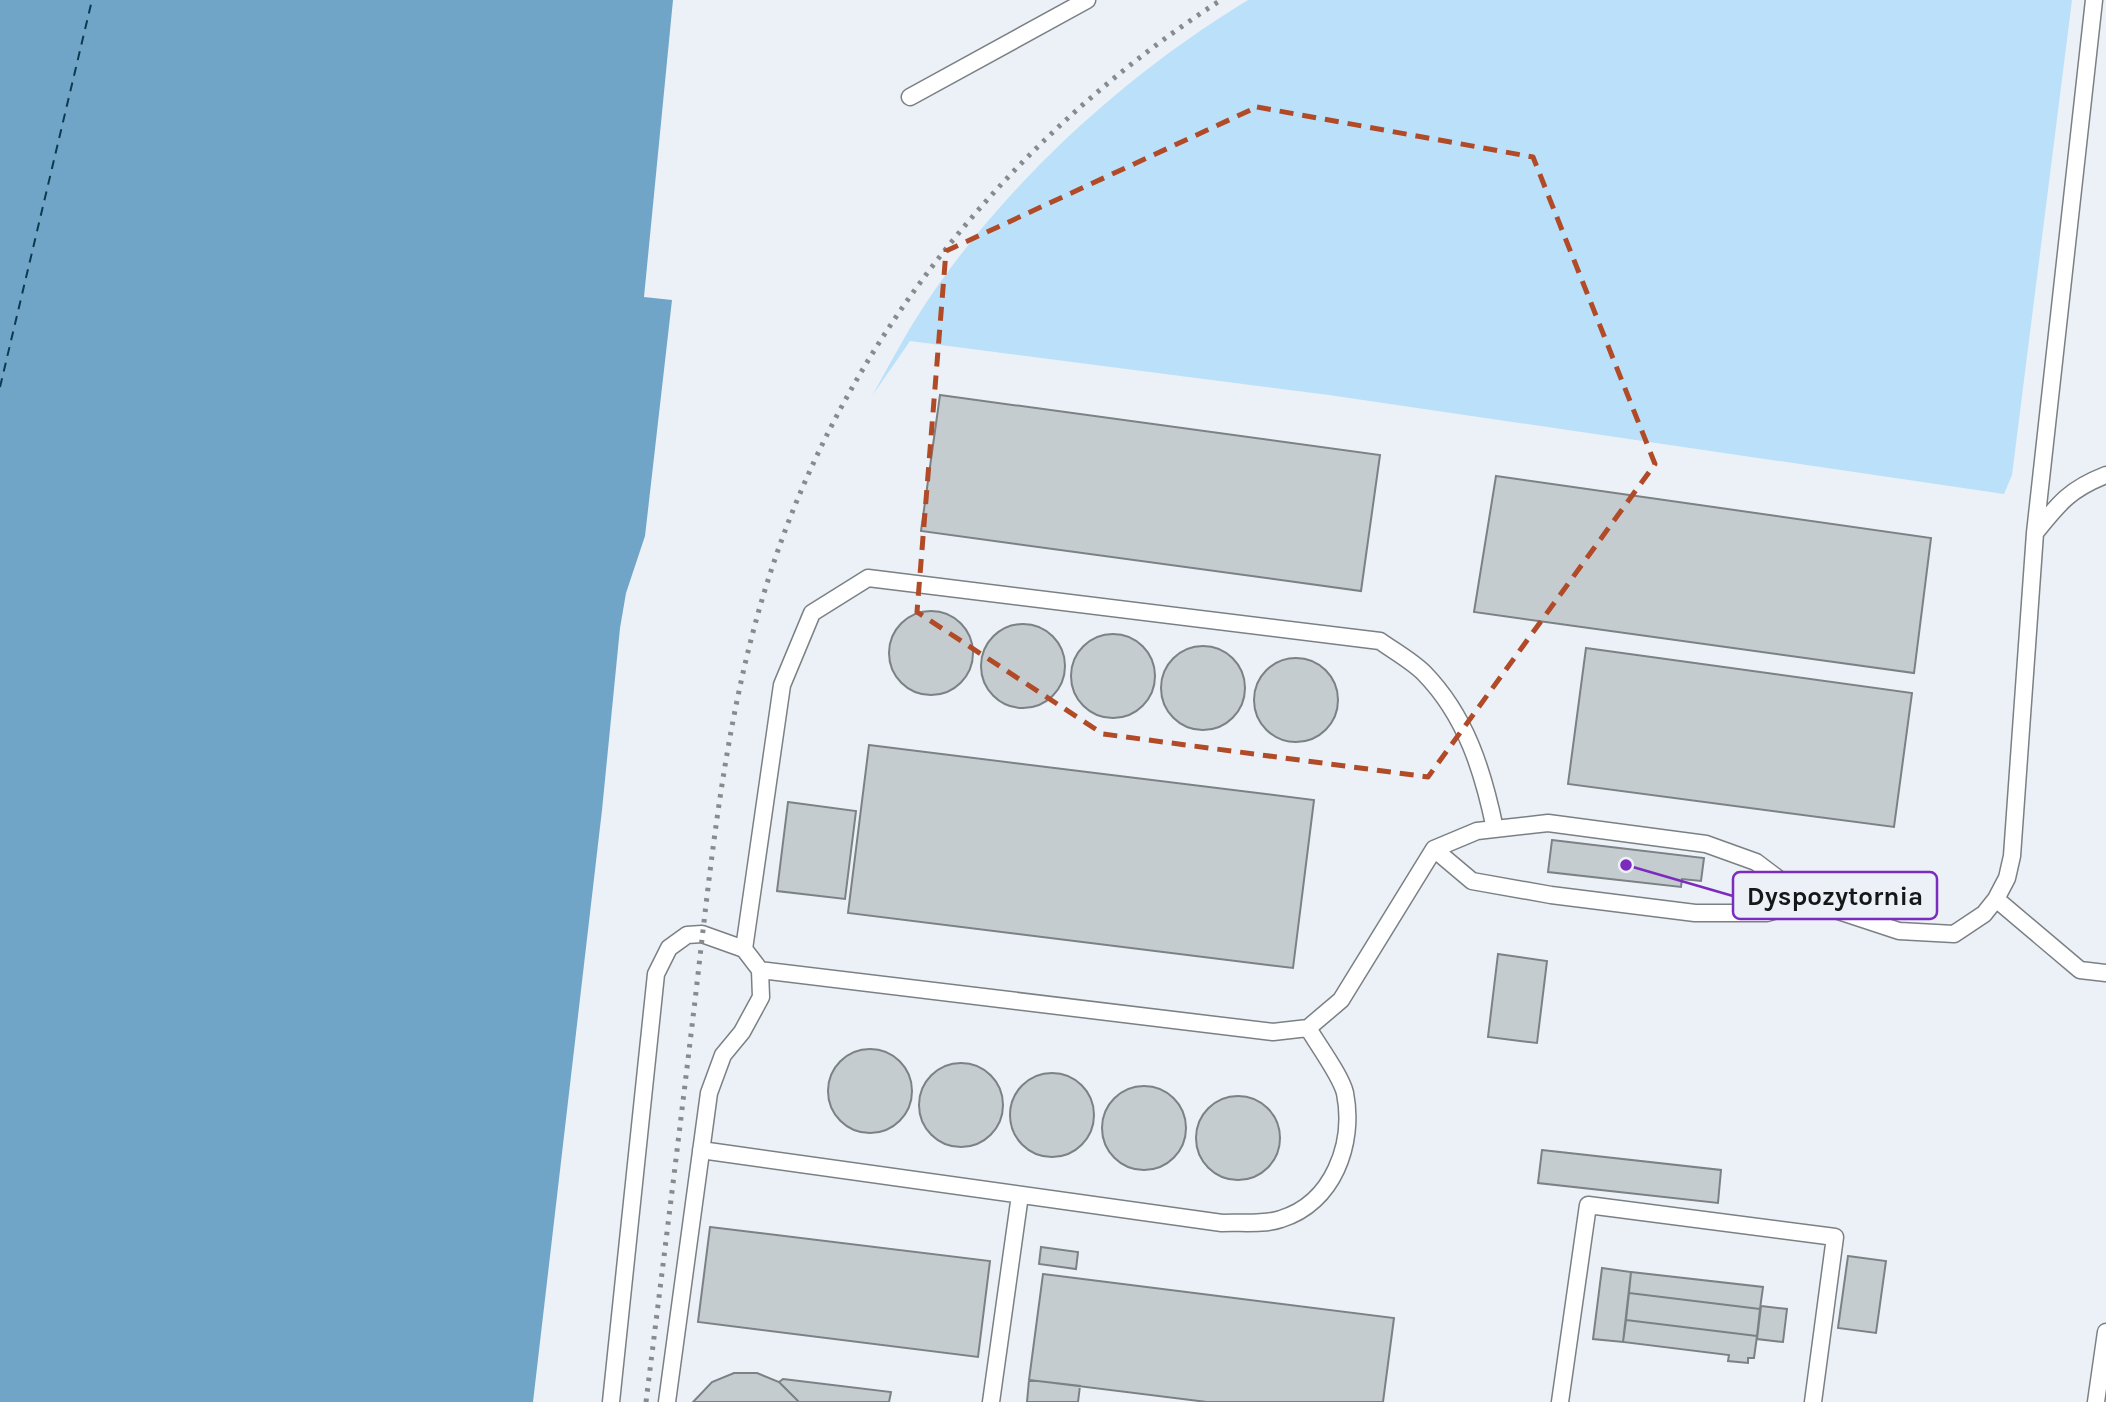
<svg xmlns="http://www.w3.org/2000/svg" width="2106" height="1402" viewBox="0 0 2106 1402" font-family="Karla,sans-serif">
<rect width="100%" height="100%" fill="#ebf1f6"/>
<path fill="#bbe0f9" d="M1248,0H2072L2012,475L2004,494L1329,395L910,341L872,396C890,364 907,331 928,300C1009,180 1125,75 1248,0Z"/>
<path fill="#71a5c7" d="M0,0H673L644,297L672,300L645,536L626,593L620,628L602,810L533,1402H0Z"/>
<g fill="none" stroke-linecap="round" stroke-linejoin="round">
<path stroke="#0d3951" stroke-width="2" stroke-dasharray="9 7" stroke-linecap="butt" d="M0,387L92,0"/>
</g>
<path fill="#c5ccd0" stroke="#7b8185" stroke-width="2" d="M940,395L1380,455L1361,591L921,531Z
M1496,476L1931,538L1914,673L1474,612Z
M889 653a42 42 0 1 1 84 0a42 42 0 1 1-84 0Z
M981 666a42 42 0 1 1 84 0a42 42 0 1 1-84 0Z
M1071 676a42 42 0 1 1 84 0a42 42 0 1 1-84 0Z
M1161 688a42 42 0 1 1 84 0a42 42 0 1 1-84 0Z
M1586,648L1912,693L1894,827L1568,784Z
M1254 700a42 42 0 1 1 84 0a42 42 0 1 1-84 0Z
M869,745L1314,800L1293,968L848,913Z
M788,802L856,811L845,899L777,891Z
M1552,840L1704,858L1701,881L1682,879L1681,887L1548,872Z
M1498,954L1547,961L1537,1043L1488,1037Z
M828 1091a42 42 0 1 1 84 0a42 42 0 1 1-84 0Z
M919 1105a42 42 0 1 1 84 0a42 42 0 1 1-84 0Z
M1010 1115a42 42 0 1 1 84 0a42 42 0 1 1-84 0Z
M1102 1128a42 42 0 1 1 84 0a42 42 0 1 1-84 0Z
M1196 1138a42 42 0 1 1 84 0a42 42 0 1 1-84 0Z
M1542,1150L1721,1170L1718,1203L1538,1183Z
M710,1227L990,1261L978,1357L698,1322Z
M1041,1247L1078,1252L1076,1269L1039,1264Z
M1848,1256L1886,1261L1876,1333L1838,1328Z
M1602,1268L1631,1272L1623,1342L1593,1339Z
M1631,1272L1763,1287L1760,1309L1629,1293Z
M1043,1274L1394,1318L1383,1402H1207L1029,1380Z
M1629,1293L1760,1309L1757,1336L1626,1320Z
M1761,1306L1787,1309L1783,1342L1757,1339Z
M1626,1320L1757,1336L1754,1358H1748V1363L1728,1361L1729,1355L1623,1342Z
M734,1373H757L779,1382L799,1402H693L712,1382Z
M783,1379L891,1392L889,1402H799L779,1382Z
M1029,1380L1080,1386L1078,1402H1027Z"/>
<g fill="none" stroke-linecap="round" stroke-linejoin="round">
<g stroke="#7a8084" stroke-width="19">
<path id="service" d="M910,97L1087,0
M2035,533L2094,0
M1434,849L1472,881L1551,895L1695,913H1767L1808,901
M1996,899L2080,970L2106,973
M744,949L782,685L812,613L868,578L1380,641C1394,651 1412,661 1424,673C1466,716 1483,771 1495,829
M760,970L1273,1032L1308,1028L1341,1000L1434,849L1477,831L1548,823L1706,844L1756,862L1808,901L1899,931L1954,934L1984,914L1996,899L2007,878L2012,856L2035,533C2059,503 2070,489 2106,475
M701,1150L1222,1223C1240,1222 1264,1225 1281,1219C1333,1203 1355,1144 1345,1093C1341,1076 1318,1045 1308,1028
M611,1402L656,974L669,948L687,935L702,934L744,949L760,970L761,997L742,1032L723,1055L709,1093L667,1402
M991,1402L1020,1195
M1560,1402L1588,1205L1835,1237L1813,1402
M2096,1402L2106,1332"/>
</g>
<use href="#service" stroke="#fff" stroke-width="16"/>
<path stroke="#878b8e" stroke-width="5" stroke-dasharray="3.5 7" stroke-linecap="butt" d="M646,1402C663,1265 680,1128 696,992C712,852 726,711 769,577C845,339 1012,135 1221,0"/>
</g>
<path fill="none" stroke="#b14a27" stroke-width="5" stroke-dasharray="14 9" stroke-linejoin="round" d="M1257,107L1533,157L1655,464L1428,777L1103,734L917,612L946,251Z"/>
<path fill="none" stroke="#7b2cbf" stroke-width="2.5" d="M1626 865L1733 896"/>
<circle fill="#7b2cbf" stroke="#ebf1f6" stroke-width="2.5" cx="1626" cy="865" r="7"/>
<rect fill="#ebf1f6" stroke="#7b2cbf" stroke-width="2.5" x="1733" y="872" width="204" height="47" rx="7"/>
<g font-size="26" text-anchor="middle" font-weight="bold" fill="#151718">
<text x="1835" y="905">Dyspozytornia</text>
</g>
</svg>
